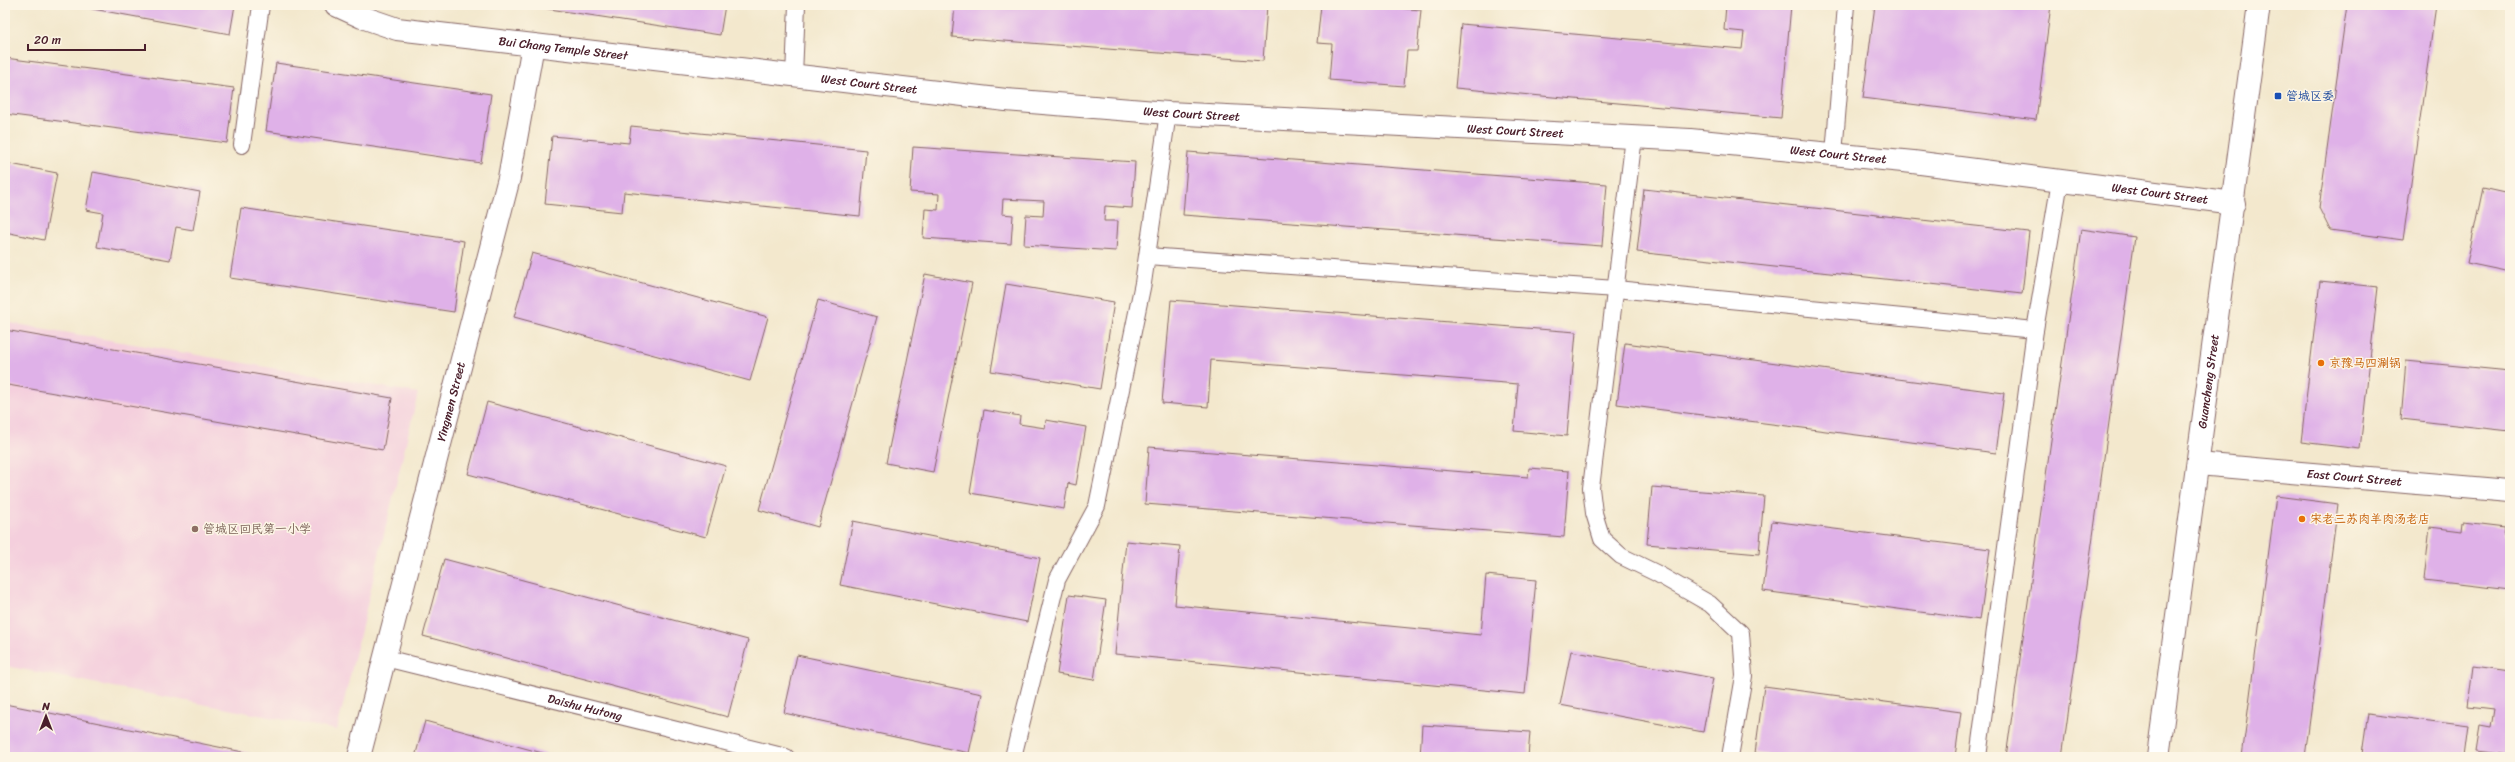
<svg xmlns="http://www.w3.org/2000/svg" width="2515" height="762" viewBox="0 0 2515 762" font-family="Sriracha,'LXGW WenKai TC',sans-serif">
<rect width="100%" height="100%" fill="#fcf5e5"/>
<filter id="ink" filterUnits="userSpaceOnUse"><feTurbulence type="fractalNoise" baseFrequency=".025" numOctaves="2"/><feDisplacementMap in="SourceGraphic" scale="8" xChannelSelector="R" yChannelSelector="G"/><feConvolveMatrix kernelMatrix="1 2 1 2 8 2 1 2 1" color-interpolation-filters="sRGB"/></filter>
<filter id="wash" filterUnits="userSpaceOnUse"><feTurbulence type="fractalNoise" baseFrequency=".012" numOctaves="4" result="noise"/><feDisplacementMap in="SourceGraphic" scale="16" xChannelSelector="R" yChannelSelector="G"/><feGaussianBlur stdDeviation="0.9" result="paint"/><feColorMatrix in="noise" values="0 0 0 0 0 0 0 0 0 0 0 0 0 0 0 0 0 1.4 0 .05"/><feComposite in="paint" operator="in"/></filter>
<g filter="url(#wash)">
<rect width="100%" height="100%" fill="#f3e8cd"/>
<path fill="#f4cfdd" d="M5,322L418,393L337,730L5,666Z"/>
<g id="blocks">
<path fill="#dfb1e8" d="M71,5H235L230,34Z
M543,5H725L720,35L543,8Z
M955,5H1267L1263,61L952,37Z
M1321,5H1359L1421,10L1417,51H1407L1404,86L1329,80L1332,44L1317,43Z
M1726,5H1791L1781,118L1455,88L1461,24L1742,49L1744,32L1724,30Z
M1875,5H2051L2036,120L1863,98Z
M2347,5H2436L2403,240L2330,230L2319,208Z
M5,58L234,88L227,143L5,114Z
M276,63L491,94L481,163L266,131Z
M631,126L866,150L860,216L624,192L622,212L545,204L552,136L629,143Z
M913,147L1135,162L1132,208L1105,206L1104,221H1118L1116,251L1024,245L1026,215L1043,216L1044,201L1003,199L1002,214L1013,215L1011,244L923,238L925,209L938,210L939,194L910,192Z
M1188,152L1607,184L1602,246L1183,215Z
M5,163L57,173L44,240L5,232Z
M93,172L200,192L193,230L176,227L170,260L97,247L103,213L86,210Z
M2483,188L2510,194V272L2467,263Z
M1644,189L2029,232L2022,294L1637,252Z
M241,208L464,241L454,312L230,278Z
M2081,229L2135,237L2062,757H2006Z
M532,253L768,317L750,381L514,317Z
M925,274L972,283L933,472L886,463Z
M2320,281L2378,287L2360,449L2301,442Z
M1006,284L1114,302L1100,389L991,371Z
M818,300L877,317L818,527L759,510Z
M1171,300L1576,332L1567,436L1514,431L1518,384L1211,360L1208,407L1162,403Z
M5,330L392,398L383,450L8,385L5,396Z
M1625,343L2004,393L1996,453L1617,404Z
M2406,361L2510,371V431L2401,419Z
M487,402L726,466L706,537L468,474Z
M984,410L1020,416L1019,424L1045,428L1046,420L1086,427L1076,485L1068,483L1064,509L970,493Z
M1149,447L1528,477L1529,468L1569,471L1564,537L1145,504Z
M1652,487L1764,496L1759,554L1647,544Z
M2276,496L2338,504L2305,757H2242Z
M853,521L1040,558L1027,622L840,585Z
M1772,521L1990,549L1980,620L1763,591Z
M2463,522L2505,527L2504,535L2510,536V590L2424,580L2430,527L2462,531Z
M1126,541L1180,546L1175,605L1481,635L1486,575L1536,580L1525,694L1115,654Z
M444,559L748,640L728,717L423,636Z
M1069,595L1106,600L1094,680L1057,674Z
M1571,651L1713,678L1703,732L1560,705Z
M797,655L982,694L969,753L784,713Z
M2473,666L2510,671V755L2476,751L2480,726L2491,728L2494,709L2468,706Z
M1764,686L1961,712L1955,757H1785L1755,753Z
M5,704L263,756V757H5Z
M2368,713L2468,726L2464,757H2387L2362,754Z
M425,721L557,757H415Z
M1422,725L1530,732L1528,757H1420Z"/>
</g>
</g>
<g filter="url(#ink)">
<use href="#blocks" fill-opacity="0" stroke="#856564" stroke-width="1"/>
<g fill="none" stroke-linecap="round" stroke-linejoin="round">
<g stroke="#856564" stroke-width="18">
<g id="lane">
<path d="M794,75L797,5"/>
<path d="M1634,137L1591,488L1594,513L1602,539L1621,556L1656,573L1710,604L1741,633L1744,676L1730,757"/>
<path d="M242,145L261,5"/>
<path d="M1834,154L1846,5"/>
<path d="M1147,256L1616,289L2035,330"/>
<path id="s1" d="M385,658L786,757"/>
<path d="M1013,757L1057,580L1097,506L1143,283L1168,113"/>
<path d="M1978,757L2035,330L2060,181"/>
</g>
</g>
<g stroke="#856564" stroke-width="24">
<g id="street">
<path id="s2" d="M336,5L362,17L397,29L1006,100L1168,113L1690,140L1913,162L2234,203"/>
<path id="s3" d="M2198,464L2510,491"/>
<path id="s4" d="M359,757L509,178L533,45"/>
</g>
</g>
<g stroke="#856564" stroke-width="24">
<g id="secondary">
<path id="s5" d="M2158,757L2259,5"/>
</g>
</g>
<use href="#lane" stroke="#fff" stroke-width="16"/>
<use href="#street" stroke="#fff" stroke-width="22"/>
<use href="#secondary" stroke="#fff" stroke-width="22"/>
</g>
</g>
<rect fill="#1a4fb4" stroke="#fcf5e5" stroke-width="1.5" x="2274" y="92" width="8" height="8" rx="2"/>
<g fill="#e8710a" stroke="#fcf5e5" stroke-width="1.5">
<circle cx="2321" cy="363" r="4"/>
<circle cx="2302" cy="519" r="4"/>
</g>
<circle fill="#8d6e63" stroke="#fcf5e5" stroke-width="1.5" cx="195" cy="529" r="4"/>
<g text-anchor="middle" stroke-width="3" stroke-linejoin="round" paint-order="stroke">
<g font-size="12" fill="#4a1f2b" stroke="#fcf5e5">
<text dy="4" stroke="none"><textPath href="#s2" startOffset="233">Bui Chang Temple Street</textPath></text>
<text dy="4" stroke="none"><textPath href="#s2" startOffset="541">West Court Street</textPath></text>
<text dy="4" stroke="none"><textPath href="#s2" startOffset="865">West Court Street</textPath></text>
<text dy="4" stroke="none"><textPath href="#s2" startOffset="1189">West Court Street</textPath></text>
<text dy="4" stroke="none"><textPath href="#s2" startOffset="1513">West Court Street</textPath></text>
<text dy="4" stroke="none"><textPath href="#s2" startOffset="1837">West Court Street</textPath></text>
<text dy="4" stroke="none"><textPath href="#s5" startOffset="379">Guancheng Street</textPath></text>
<text dy="4" stroke="none"><textPath href="#s4" startOffset="367">Yingmen Street</textPath></text>
<text dy="4" stroke="none"><textPath href="#s3" startOffset="157">East Court Street</textPath></text>
<text dy="4" stroke="none"><textPath href="#s1" startOffset="206">Daishu Hutong</textPath></text>
</g>
<g font-size="12" fill="#164399" stroke="#fcf5e5" text-anchor="start">
<text x="2286" y="100">管城区委</text>
</g>
<g font-size="12" fill="#c56008" stroke="#fcf5e5" text-anchor="start">
<text x="2329" y="367">京豫马四涮锅</text>
<text x="2310" y="523">宋老三苏肉羊肉汤老店</text>
</g>
<g font-size="12" fill="#785e54" stroke="#fcf5e5" text-anchor="start">
<text x="203" y="533">管城区回民第一小学</text>
</g>
</g>
<rect width="2515" height="762" fill="none" stroke="#fcf5e5" stroke-width="20"/>
<g transform="translate(46 716)" stroke="#fcf5e5" stroke-width="3" paint-order="stroke">
<path d="M0-3L7 15L0 10L-7 15Z" fill="#4a1f2b"/>
<text y="-6" font-size="11" font-weight="bold" text-anchor="middle" fill="#4a1f2b">N</text>
</g>
<path d="M28 44v6h117v-6" fill="none" stroke="#4a1f2b" stroke-width="2"/>
<text x="34" y="44" font-size="12" fill="#4a1f2b" stroke="#fcf5e5" stroke-width="3" paint-order="stroke">20 m</text>
</svg>
